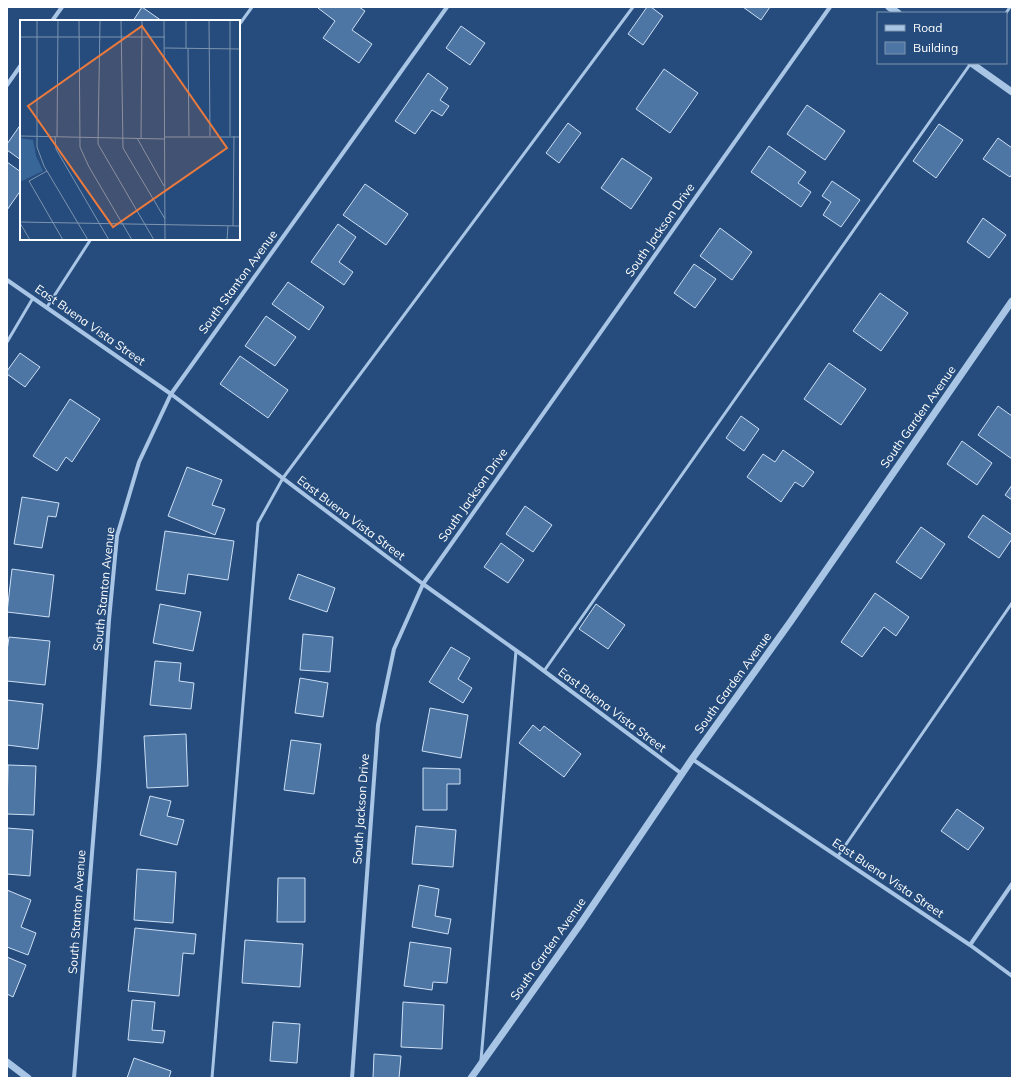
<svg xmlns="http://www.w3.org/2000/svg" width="1019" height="1085" viewBox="0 0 1019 1085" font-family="Mulish,sans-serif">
<rect width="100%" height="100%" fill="#254c7c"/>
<path fill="#4e76a4" stroke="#ccdff4" d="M142,7L162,21H133Z
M319,7H359L365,11L352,30L372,44L359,63L323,38L335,21L318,8Z
M647,7H651L663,16L643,45L628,34Z
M743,7H770L761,20Z
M461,26L485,43L470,65L446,48Z
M664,69L698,93L670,133L636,109Z
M428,73L448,88L440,100L449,106L442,116L432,110L415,134L395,121Z
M807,105L845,131L825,160L787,134Z
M568,123L581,133L559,163L546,153Z
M21,124V160L7,150V144Z
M939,124L963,140L936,178L913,161Z
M998,138L1012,148V174L1010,177L983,159Z
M769,146L806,172L798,183L811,192L801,207L751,172Z
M622,158L652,178L631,209L601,188Z
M7,162L21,172V190L7,210Z
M832,181L860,200L841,227L823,215L831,202L822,196Z
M365,184L408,214L386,245L343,215Z
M983,218L1006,235L989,258L967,242Z
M338,224L356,237L339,262L353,272L344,285L311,262Z
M720,228L752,252L732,280L700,256Z
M694,264L716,279L695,308L674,293Z
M288,282L324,307L309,330L272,304Z
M880,293L908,313L881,351L853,331Z
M266,316L296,337L275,366L245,346Z
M20,353L40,367L25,387L7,374V371Z
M240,356L288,390L268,418L220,384Z
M829,363L866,389L841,425L804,399Z
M70,399L100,419L72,462L66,457L57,471L33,456Z
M998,406L1012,416V459L978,435Z
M741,416L759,429L744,451L726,438Z
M962,441L992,463L977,485L947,464Z
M783,450L814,472L803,487L795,482L781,502L747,477L763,454L775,462Z
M187,467L222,480L212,505L225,509L215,535L168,516Z
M1012,485V500L1005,495Z
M22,497L59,503L56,517L48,516L42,548L14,544Z
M525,506L552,525L533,552L506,534Z
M983,515L1012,535V539L999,558L968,537Z
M921,527L945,544L921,579L896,562Z
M165,531L234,541L228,580L188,574L185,594L156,590Z
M501,543L524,560L508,583L484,567Z
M12,569L54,575L49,617L7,612Z
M298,574L335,588L327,612L289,599Z
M875,593L909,617L896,636L884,627L862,657L841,642Z
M160,604L201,612L193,651L153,643Z
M596,604L625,625L608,649L579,629Z
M303,634L333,637L330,672L300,670Z
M9,637L50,641L45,685L7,681V651Z
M451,647L470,658L458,679L472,688L463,703L429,682Z
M155,661L181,663L179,681L194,683L191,709L150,705Z
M300,678L328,683L323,717L295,713Z
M7,700L43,704L38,749L7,745Z
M430,708L468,715L461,758L422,751Z
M533,725L540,731L544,726L581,754L564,777L519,743Z
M186,734L188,786L147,788L144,736Z
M291,740L321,744L314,794L284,790Z
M8,765L36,766L34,815L7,814Z
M423,768L460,769V784H447V810H423Z
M150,796L171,801L167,816L184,820L177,845L140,835Z
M957,809L984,828L968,850L941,831Z
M416,826L456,830L453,867L412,864Z
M7,828L33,830L30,876L7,874Z
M137,869L176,872L173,923L134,920Z
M278,878H305V922H277Z
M419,885L439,889L435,916L451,919L448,934L412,927Z
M7,890L31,900L21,927L36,933L28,955L7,947Z
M135,928L196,934L194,954L183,953L179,996L128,991Z
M245,940L303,944L300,987L242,983Z
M410,942L451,948L447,983L433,982L432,990L404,986Z
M7,957L26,965L13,997L7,994Z
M132,1000L155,1002L152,1030L165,1031L163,1043L128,1040Z
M403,1002L444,1005L442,1049L401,1047Z
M273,1022L300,1024L297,1063L270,1061Z
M374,1054L401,1056L399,1078H373Z
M134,1058L171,1071L169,1078H127Z"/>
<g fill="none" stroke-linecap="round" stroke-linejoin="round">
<path stroke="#a9c5e5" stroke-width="3" d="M1006,13L1010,7
M239,25L252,7
M47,307L91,239
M7,342L33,298
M544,671L971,63
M838,856L1012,603
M481,1060L516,651
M212,1078L258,523L283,478L633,7"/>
<path stroke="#a9c5e5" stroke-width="4" d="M52,21L62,7
M7,85L21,65
M7,280L171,394L423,584L528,659L682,774
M692,759L970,945L1012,976
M970,945L1012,884
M74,1078L99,766L109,620L117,536L139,462L171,394L447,7
M352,1078L378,725L394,649L423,584L830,7"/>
<path stroke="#a9c5e5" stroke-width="7" d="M889,7L898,13
M971,63L1012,92
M7,1062L28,1078
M471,1078L579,926L692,759L791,621L1012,301"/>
</g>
<g text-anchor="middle" stroke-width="3" stroke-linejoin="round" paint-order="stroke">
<g font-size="12" fill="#fff" stroke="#254c7c">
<text transform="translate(660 230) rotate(-55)" y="4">South Jackson Drive</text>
<text transform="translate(238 282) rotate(-54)" y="4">South Stanton Avenue</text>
<text transform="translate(90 325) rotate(35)" y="4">East Buena Vista Street</text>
<text transform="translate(918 417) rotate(-55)" y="4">South Garden Avenue</text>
<text transform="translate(473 495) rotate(-55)" y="4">South Jackson Drive</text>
<text transform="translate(351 518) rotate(37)" y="4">East Buena Vista Street</text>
<text transform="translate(104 589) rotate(-84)" y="4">South Stanton Avenue</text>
<text transform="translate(733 683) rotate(-54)" y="4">South Garden Avenue</text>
<text transform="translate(612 710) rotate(37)" y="4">East Buena Vista Street</text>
<text transform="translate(361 809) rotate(-86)" y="4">South Jackson Drive</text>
<text transform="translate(888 878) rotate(34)" y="4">East Buena Vista Street</text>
<text transform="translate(77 912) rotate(-86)" y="4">South Stanton Avenue</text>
<text transform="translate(548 949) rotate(-55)" y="4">South Garden Avenue</text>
</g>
</g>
<g transform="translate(20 20)">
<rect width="220" height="220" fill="#254c7c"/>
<path d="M0,118L13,120L16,136L23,151L0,162Z" fill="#396699"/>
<path fill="none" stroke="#7c94b0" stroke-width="1" d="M17,0V127L24,146L68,220M59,0L60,127L69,147L112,220M80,0L78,124L134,220M101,0L103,128L145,199M144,0L145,220M166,0V28M189,0L190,116M210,0V116M0,17H145M145,28L220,29M168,28L169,116M0,116L145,119M35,117L36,129L89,220M37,117L38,0M145,117H220M117,118L144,166M121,118L122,0M27,151L9,161L43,220M0,202L220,206M0,203L10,220M213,206L214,116M207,220L208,206"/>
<path fill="#ed7a3d" fill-opacity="0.15" stroke="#ed7a3d" stroke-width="2" d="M122,6L207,128L93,207L8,86Z"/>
<rect width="220" height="220" fill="none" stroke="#fff" stroke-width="2"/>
</g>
<rect width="1019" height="1085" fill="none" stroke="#ffffff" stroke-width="16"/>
<rect x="877" y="12" width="130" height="52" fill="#254c7c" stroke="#7c94b0"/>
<rect x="885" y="25" width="20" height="6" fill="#a9c5e5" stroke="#7c94b0"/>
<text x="913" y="32" font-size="12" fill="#ffffff">Road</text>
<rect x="885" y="42" width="20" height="12" fill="#4e76a4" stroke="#7c94b0"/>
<text x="913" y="52" font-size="12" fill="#ffffff">Building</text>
</svg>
